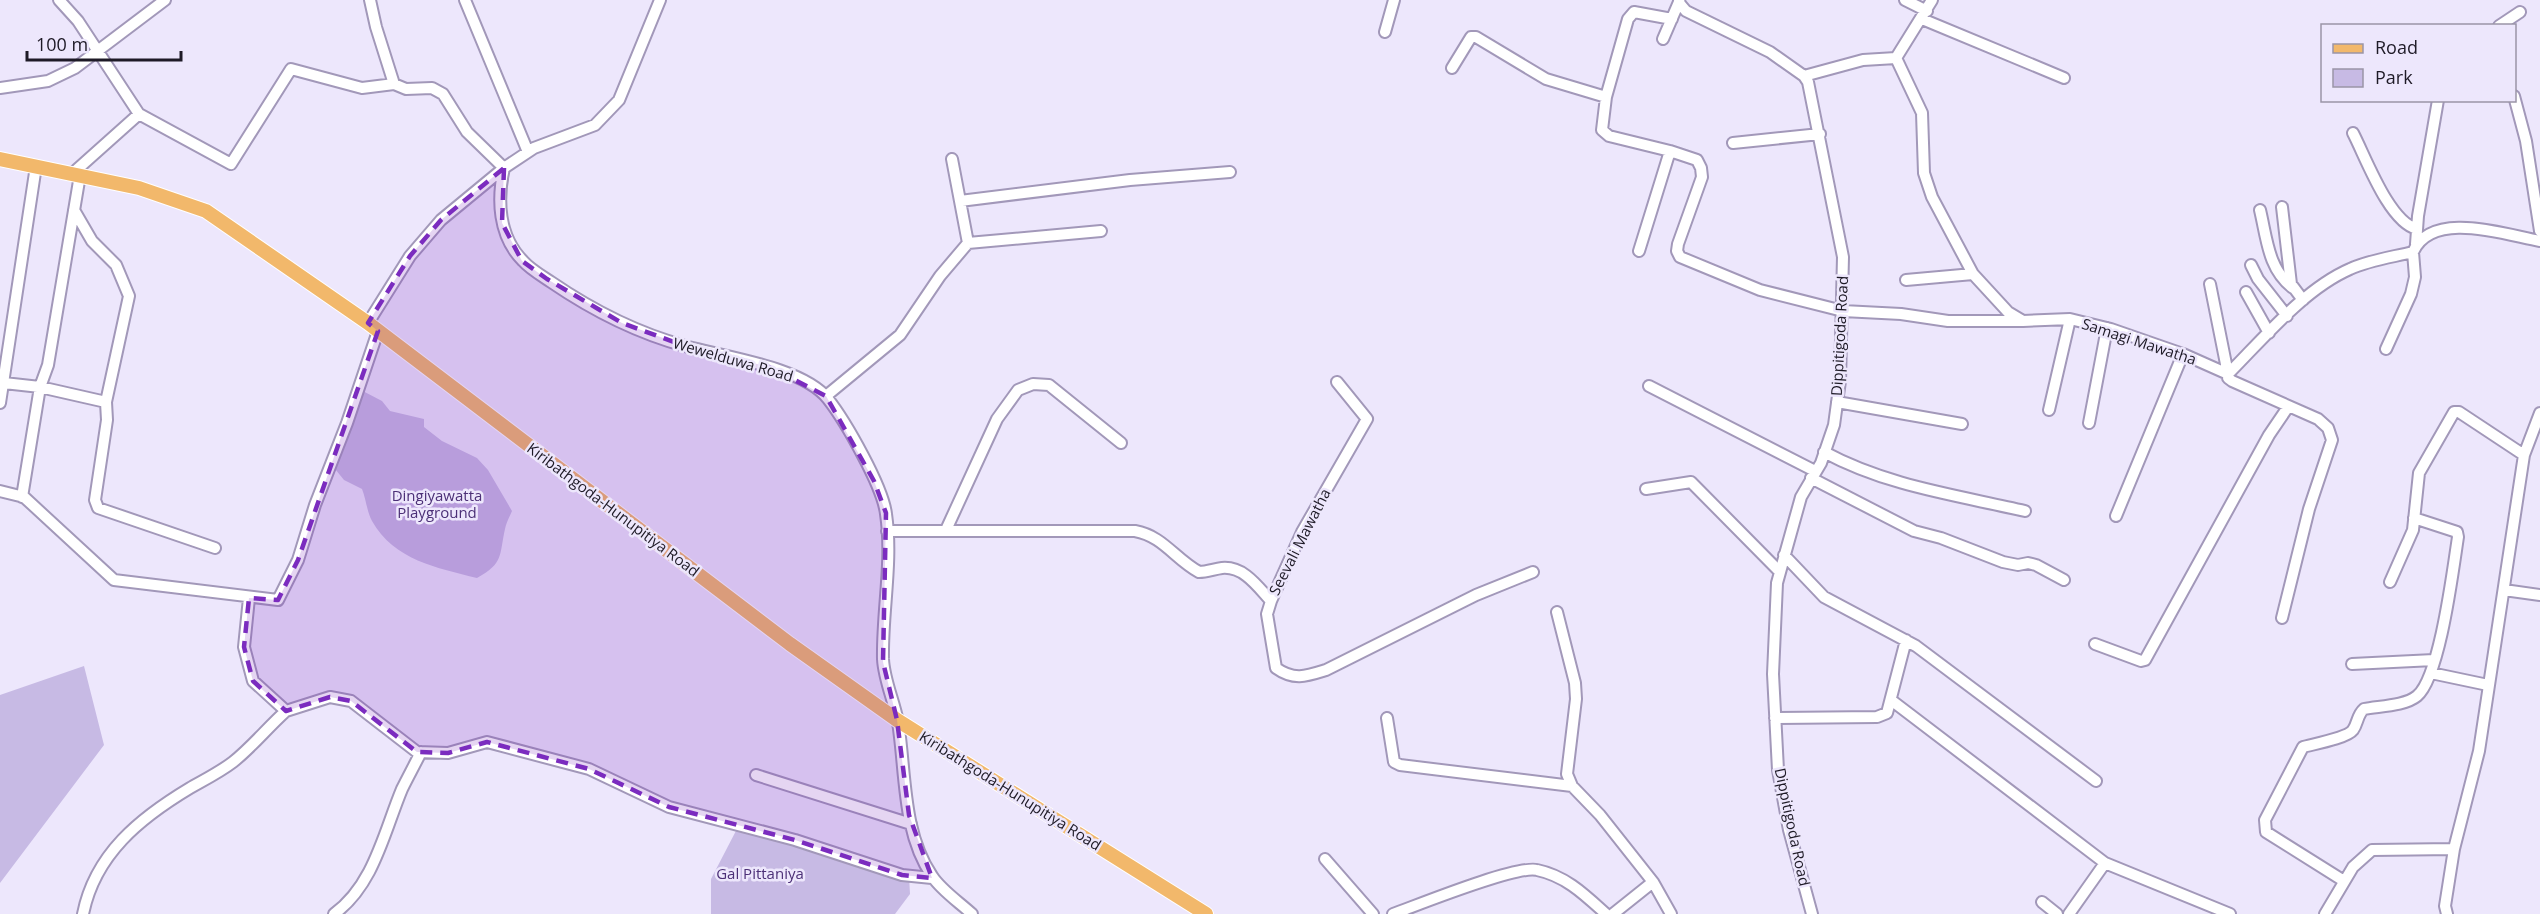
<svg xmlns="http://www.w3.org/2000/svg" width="2540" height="914" viewBox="0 0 2540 914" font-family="'Open Sans',sans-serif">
<rect width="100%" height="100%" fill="#ede7fc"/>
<path fill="#c7bae4" d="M359,389L382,401L390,411L424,419V427L442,441L477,458L488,470L512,511C510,516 506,523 505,529C499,556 504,563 477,578C437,568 394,560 372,521C367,512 366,499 362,489L344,480L331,464Z
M84,666L104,745L0,883V695Z
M739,825L909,876L910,894L895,914H711V879Z"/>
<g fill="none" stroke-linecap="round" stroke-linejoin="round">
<g stroke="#a298b9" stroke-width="14">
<path id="minor" d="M59,0L78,21L139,114
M370,0L376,27L394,84L406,89L432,88L443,94L467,132L504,168
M465,0L528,152
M1679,0L1680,4L1686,11L1770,52L1804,76L1808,82L1843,257L1840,381L1834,425L1821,463L1801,497L1777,583L1773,674L1778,770L1789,830L1812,914
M1905,0L1927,11
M1672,19L1634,12L1628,19L1606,97L1602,130L1609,136L1670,151L1697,160L1701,168L1702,177L1678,244L1677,251L1680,257L1760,290L1843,311L1901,314L1948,321H2022
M1922,19L2064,78
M2499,26L2520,12
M1385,32L1394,0
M1663,39L1679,2
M1896,58L1932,0
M1452,68L1471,37H1476L1546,79L1606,97
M1804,76L1863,60L1896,58L1922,113L1924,173L1932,197L1973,274L2008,312L2023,321L2070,319L2111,329L2183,354L2228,374V378L2232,381L2318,419L2328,428L2332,440L2309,509L2282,618
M0,88L48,81L75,68L165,0
M2514,96L2526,141L2540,231
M2353,133C2366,158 2389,222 2417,229
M1733,143L1820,134
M504,168C497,199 498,236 523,261C530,269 542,276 551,282C592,310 637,333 685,346C724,357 803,367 828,399C846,422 883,487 886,514C893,562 882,611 883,659C884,680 894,701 898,722C906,773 902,832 932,876C941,890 959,902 972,914
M73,173L139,114L231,164L291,69L362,88L394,84
M80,175L48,365L40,387L106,402L107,420L95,500L98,508L215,548
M960,201L1130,180L1230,172
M2282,207L2291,284L2303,300
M74,210L92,241L116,265L129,296L106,402
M2260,210C2267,239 2268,269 2293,288
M968,243L1101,231
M2416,244L2418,216L2438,100
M1639,251L1670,151
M2251,265L2258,279L2287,316
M1906,280L1973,274
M2210,284L2228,374
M2246,292L2269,333
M368,323L410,256L441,220L504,168L534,148L595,125L619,100L660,0
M2386,349L2411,294L2415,277L2413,252
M2228,374C2263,339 2304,289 2350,269C2369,260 2393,257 2413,252C2432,209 2506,235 2540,241
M4,383L40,387L22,497
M1649,386L1815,471
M826,396L900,335L940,276L968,243L952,159
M1837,402L1962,424
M0,403L36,166
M2049,410L2070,319
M2089,423L2107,328
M1824,452C1887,486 1956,495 2025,511
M1811,478L1914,531L1941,538L2003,562L2018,565L2028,563L2036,565L2064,580
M1646,489L1691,482L1780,572
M0,491L24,497L114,580L278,600L298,560L315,505L347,423L378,331
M2116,516L2183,354
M946,530L997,419L1018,390L1033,384L1049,385L1121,443
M887,531H1135C1163,536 1175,559 1199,572C1207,572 1214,569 1222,568C1244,566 1258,587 1271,601L1302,532L1367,419L1337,382
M1784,555L1824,597L1916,646L2096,781
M2390,582L2413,530L2419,473L2454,412H2459L2524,455
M2504,590L2540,595
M249,598L244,647L253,681L286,711L330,697L351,701L417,752L448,753L487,742L589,769L669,807L795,840L902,875L932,878
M1271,601L1267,614L1276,668C1294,681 1307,676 1326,670L1476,595L1533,572
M1557,612L1575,683L1576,699L1567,774L1572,786L1600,815L1653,882
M2095,644L2141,661L2145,660L2269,435L2288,407
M2352,664L2434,660
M2431,673L2488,685
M1891,700L2105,863L2230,914
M1387,718L1394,762L1400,765L1572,786
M1775,718L1877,717L1887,713L1906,640
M756,775L911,824
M1325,859L1373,914
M2344,881L2266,832L2265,820L2303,747C2314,744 2347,738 2353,730C2358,723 2357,715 2364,709C2379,706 2405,706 2417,696C2440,677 2453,569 2458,537L2457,532L2414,518
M2042,902L2057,914
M83,914C95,854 140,818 190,788C204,780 220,772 233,762C252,747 268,727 286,711
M334,914C374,885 384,832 402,789C408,777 415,764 421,752
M1393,914C1418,905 1516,865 1537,870C1566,876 1585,895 1606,914
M1613,914L1653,882L1671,914
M2069,914L2105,863
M2325,914L2353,867L2372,850L2454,849L2479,751L2524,455L2540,413
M2447,914L2445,906L2454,849"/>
</g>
<g stroke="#fff" stroke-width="16">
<path id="major" d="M0,159L139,188L206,211L368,323L790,644L897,720L1206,914"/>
</g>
<use href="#minor" stroke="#fff" stroke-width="10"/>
<use href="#major" stroke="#f2b86b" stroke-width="14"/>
</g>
<path fill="#7b2cbf" fill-opacity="0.2" stroke="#7b2cbf" stroke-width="4.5" stroke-dasharray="12 8" stroke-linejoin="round" d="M504,168L502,223L522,261L547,279L622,323L685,346L769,367L826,396L874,481L886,513L883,662L897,720L909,815L932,878L902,875L795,840L669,807L589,769L487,742L448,753L417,752L351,701L330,697L286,711L253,681L244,647L249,598L278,600L298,560L378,331L368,323L410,256L441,220Z"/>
<g text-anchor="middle" stroke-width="5" stroke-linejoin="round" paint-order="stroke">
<g font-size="15" fill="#1e1a26" stroke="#ede7fc">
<text transform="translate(1840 336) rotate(-87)" y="5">Dippitigoda Road</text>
<text transform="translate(2139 342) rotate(18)" y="5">Samagi Mawatha</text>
<text transform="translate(733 360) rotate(16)" y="5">Wewelduwa Road</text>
<text transform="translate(613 510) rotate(37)" y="5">Kiribathgoda-Hunupitiya Road</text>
<text transform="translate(1300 542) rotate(-63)" y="5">Seevali Mawatha</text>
<text transform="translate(1010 791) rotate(32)" y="5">Kiribathgoda-Hunupitiya Road</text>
<text transform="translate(1792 827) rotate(78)" y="5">Dippitigoda Road</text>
</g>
<g font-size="15" fill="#4c3077" stroke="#ede7fc">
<text x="437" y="501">Dingiyawatta<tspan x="437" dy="17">Playground</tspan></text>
<text x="760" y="879">Gal Pittaniya</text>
</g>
</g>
<rect x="2321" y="24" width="195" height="78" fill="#ede7fc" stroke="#9a95a6" stroke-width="1.5"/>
<rect x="2333" y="44" width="30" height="9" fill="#f2b86b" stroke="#9a95a6" stroke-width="1.5"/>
<text x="2375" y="54" font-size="18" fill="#1e1a26">Road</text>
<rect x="2333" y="69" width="30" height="18" fill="#c7bae4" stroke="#9a95a6" stroke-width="1.5"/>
<text x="2375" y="84" font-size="18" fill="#1e1a26">Park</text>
<path d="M27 51v9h154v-9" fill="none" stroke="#1e1a26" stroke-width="3"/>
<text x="36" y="51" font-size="18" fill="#1e1a26" stroke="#ede7fc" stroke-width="4.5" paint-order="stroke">100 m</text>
</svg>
